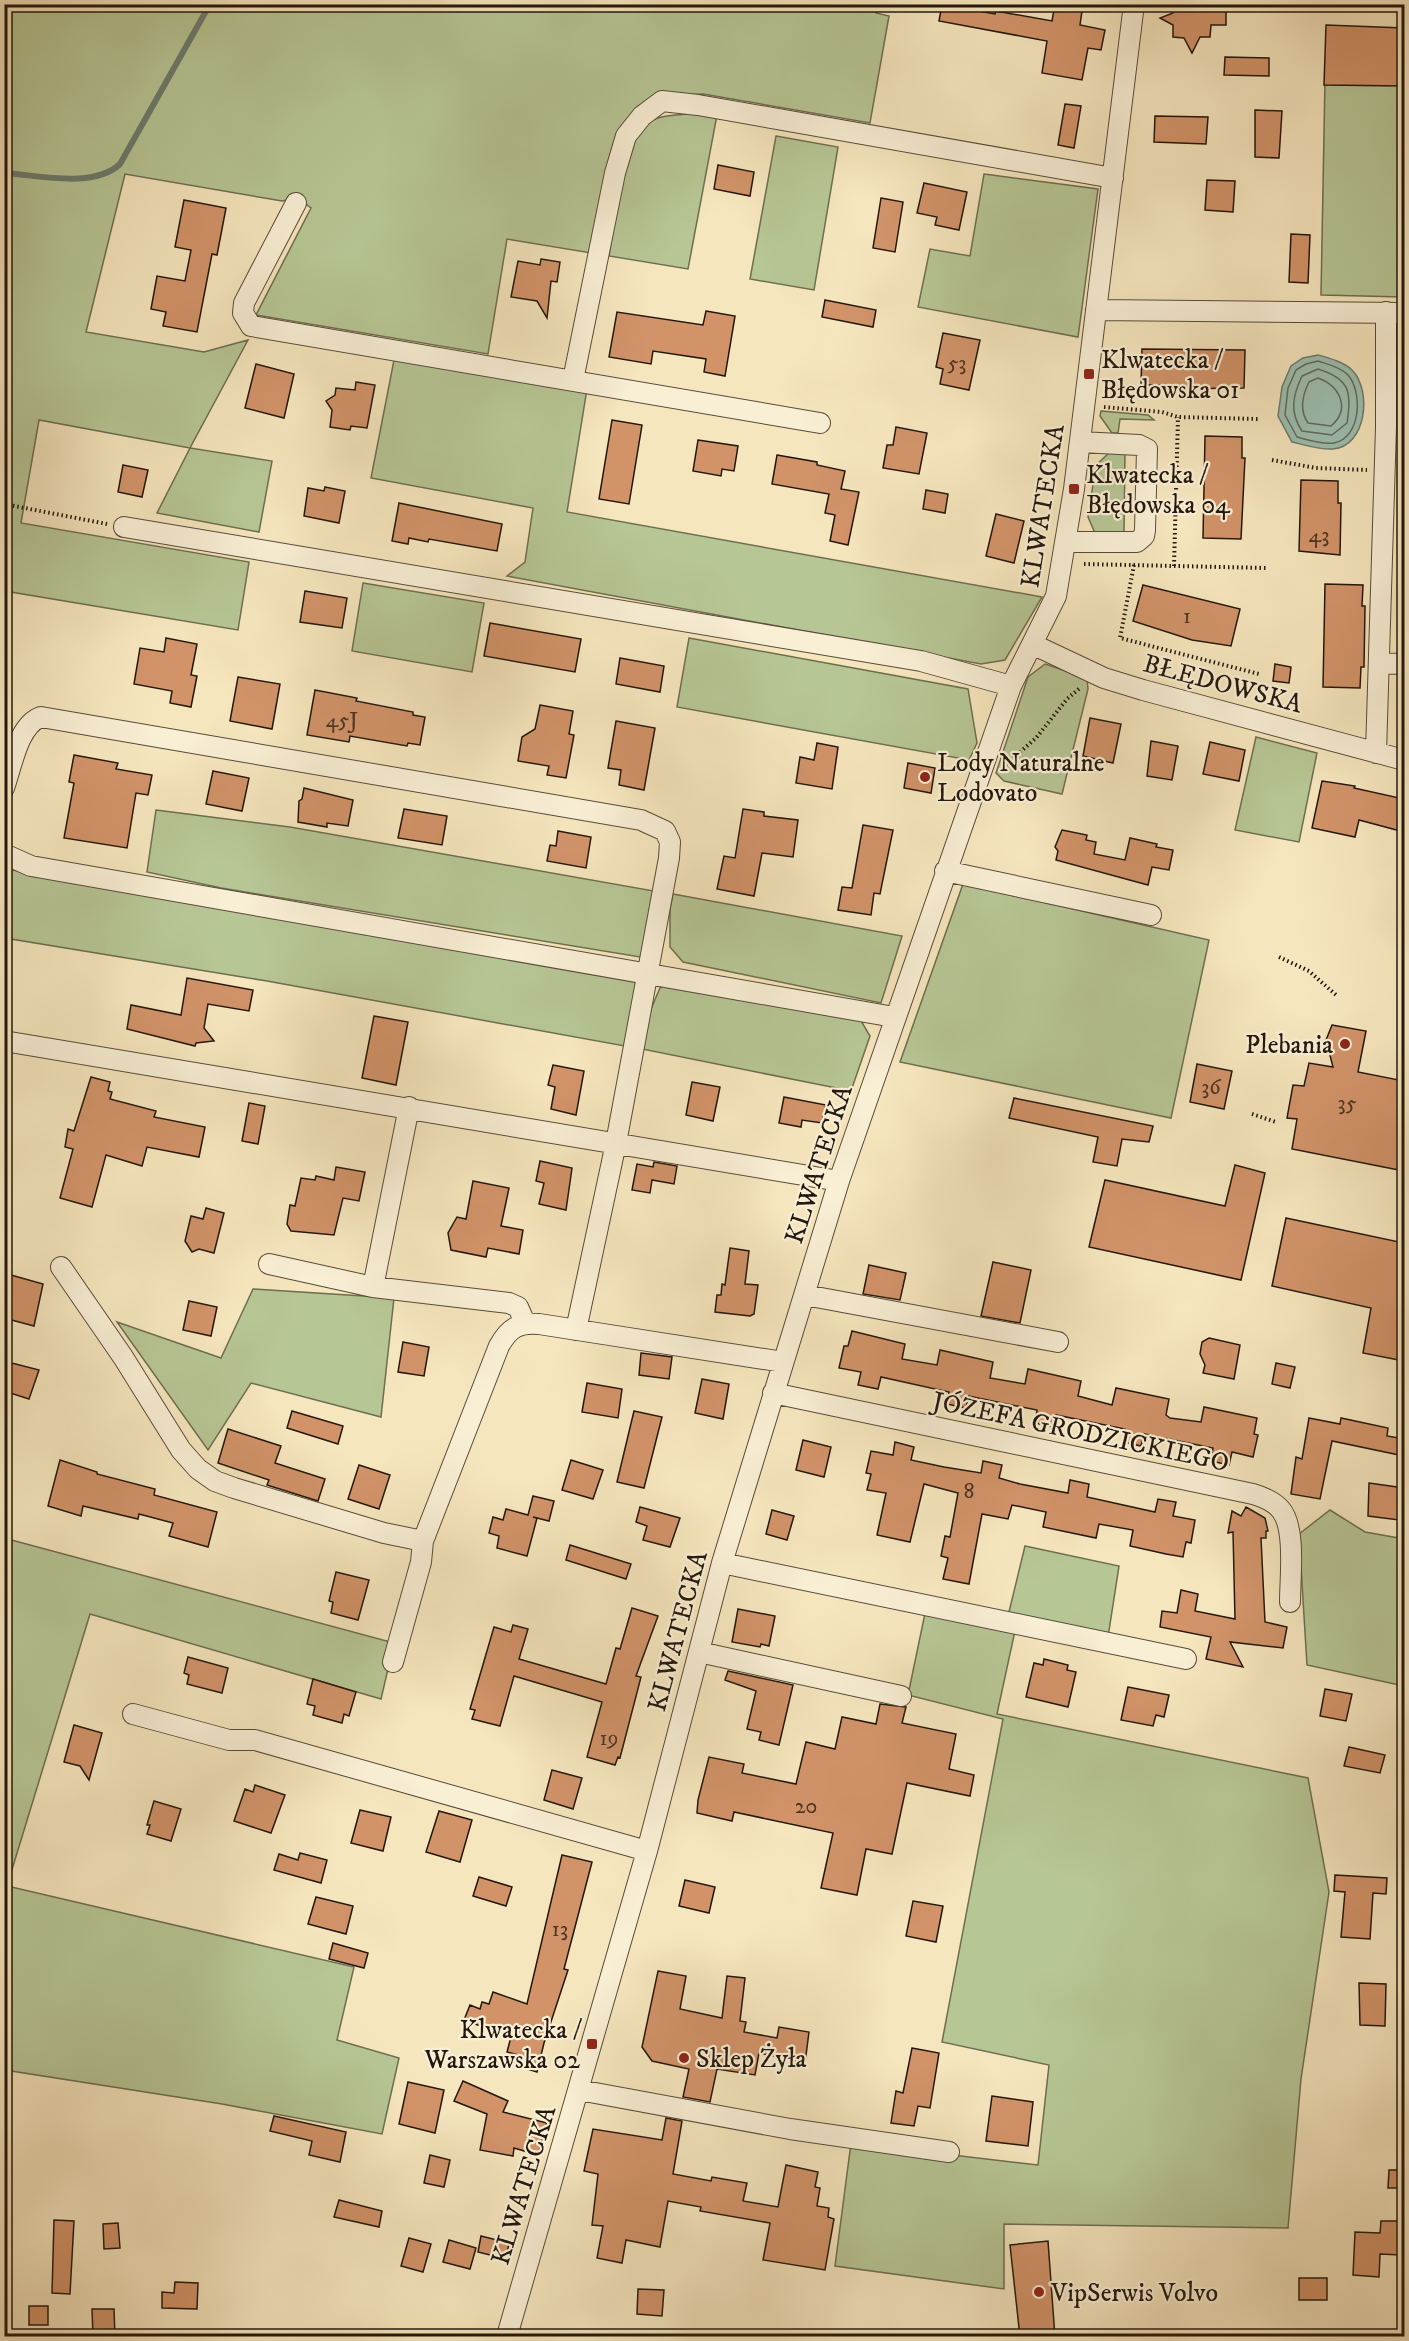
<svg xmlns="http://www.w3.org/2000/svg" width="1409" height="2341" viewBox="0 0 1409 2341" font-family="'IM FELL DW Pica',serif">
<rect width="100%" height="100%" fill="#f6e6be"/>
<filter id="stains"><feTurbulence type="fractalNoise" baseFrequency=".00333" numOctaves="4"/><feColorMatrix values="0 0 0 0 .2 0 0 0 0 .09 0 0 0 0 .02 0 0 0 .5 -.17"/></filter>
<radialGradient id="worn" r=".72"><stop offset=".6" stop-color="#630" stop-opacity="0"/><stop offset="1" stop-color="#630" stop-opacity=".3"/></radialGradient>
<path fill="#b7c695" stroke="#6d6e50" stroke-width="1.5" d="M878,4L876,13L889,16L870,123L703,94L658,96L638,106L621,126L591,253L507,239L488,354L256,315L311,208L298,198L282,201L125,174L86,332L204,352L248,340L190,448L272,461L259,532L157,513L190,448L39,420L21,523L249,562L238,630L5,591L4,5Z
M1325,80L1404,83V297L1321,295Z
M686,114L717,115L688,269L609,256C615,221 618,146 646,124C657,115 673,116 686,114Z
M776,136L838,147L814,290L750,279Z
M984,174L1098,189L1078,337L918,307L930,249L970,256Z
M394,360L587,389L567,512L1042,597L1005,660L981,664L507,576L525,562L533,508L371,478Z
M1101,411L1148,415L1154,420L1120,419L1118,433H1112L1100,416Z
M1110,452L1125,453L1124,535L1095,533L1088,517L1096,465Z
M363,583L484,603L472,672L352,651Z
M689,638L968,689L977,743L969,760L677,707Z
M1045,664L1087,678L1088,689L1062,794L1004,781L996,773L1028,677Z
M1256,737L1317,753L1299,842L1235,830Z
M156,810L290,827L654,891L646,958L221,888L147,872Z
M4,865L12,870L163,890L647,976L630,1047L267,981L5,938Z
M963,884L1209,940L1171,1118L900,1062Z
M673,894L902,936L881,1003L683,962L670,947V909Z
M673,979L860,1019L870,1036L851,1091L642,1049L651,1009L660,988Z
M253,1289L394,1298L381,1417L251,1383L208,1450L117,1322L221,1358Z
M1330,1510L1365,1532L1404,1539V1686L1307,1665L1299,1534Z
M4,1538L394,1643L381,1699L90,1614L7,1886L354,1967L337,2040L399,2058L382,2134L222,2104L5,2070Z
M1025,1546L1119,1566L1108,1637L1018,1617L997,1714L1308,1778L1329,1892L1301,2079L1288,2228L1004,2224V2289L835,2266L851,2143L1038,2165L1049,2065L942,2042L1003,1719L908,1695L928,1599L1008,1616Z"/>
<path fill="#9dc0b1" stroke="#6c7c6f" stroke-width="1.5" d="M1318,355C1329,358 1344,362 1352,370C1372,390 1367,446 1333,449C1320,450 1305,445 1292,442L1278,416L1282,387L1291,366L1303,358Z"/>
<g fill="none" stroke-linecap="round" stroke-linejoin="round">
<path stroke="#606c5e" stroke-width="1.5" d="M1318,361C1327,364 1341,367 1348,375C1363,392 1361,438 1334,443C1323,445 1308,440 1297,437L1285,415L1288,388L1296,370L1306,364Z
M1318,369C1350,379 1352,392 1347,423L1332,435L1302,431C1289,412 1293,395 1302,376Z
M1318,378C1340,386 1351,409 1331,426L1308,423C1299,410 1302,396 1309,382Z"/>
<path stroke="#6c7c6f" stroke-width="6" d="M4,173C38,175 94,189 120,164L210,4"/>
</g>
<path fill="#d29369" stroke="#23170c" stroke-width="1.5" d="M942,4H962L961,8L995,14L996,11L1052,21L1055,4H1083L1080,25L1105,30L1101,50L1088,48L1082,80L1042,73L1047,41L939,21Z
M1174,4H1226V25H1211L1210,37H1200L1192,53L1184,38L1173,37V25L1160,18L1173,13Z
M1326,25L1404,28V86L1324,85Z
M1225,57L1269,58V76L1224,75Z
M1065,104L1081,106L1074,148L1058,145Z
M1255,110L1282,111L1279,158L1255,157Z
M1155,116L1208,117L1206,144L1154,142Z
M718,165L754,172L750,196L714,189Z
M1207,180L1235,181L1233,212L1205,210Z
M924,183L967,192L959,230L935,225L937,217L917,213Z
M881,198L903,202L895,252L873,248Z
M184,200L226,208L217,255L212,254L197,332L163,326L166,312L151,309L157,276L185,281L191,250L175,247Z
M1291,234L1310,235L1308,283L1289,282Z
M541,259L560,262L557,282L551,281L547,318L537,301L511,297L518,261L540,265Z
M825,300L876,310L873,327L822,317Z
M706,311L735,316L725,376L704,372L706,359L653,351L651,364L609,357L617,312L703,325Z
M943,333L980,340L969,390L940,384L943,369L936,367Z
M1142,349L1245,350L1244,388L1163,389V385H1141Z
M256,364L294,374L284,418L245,408Z
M356,382L375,385L367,428L351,426L350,430L330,427L332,410L326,401L335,395L336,388L355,390Z
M612,420L642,425L629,504L599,499Z
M896,427L927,433L919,474L883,468L887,445H893Z
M1205,436L1242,437V458H1245L1241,539L1203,538Z
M698,440L738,446L734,471L722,469L721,476L693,471Z
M777,455L817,462V465L845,471L841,489L859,492L848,545L830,541L835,515L825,513L829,494L772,484Z
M123,465L148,470L142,497L118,492Z
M1301,480L1338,481V503H1341L1340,555L1299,551Z
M325,487L345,491L339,523L304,516L308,488L324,491Z
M926,490L948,494L945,513L923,509Z
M399,503L502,524L497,551L429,539L428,542L409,538L408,544L392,541Z
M996,514L1024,521L1014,563L986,556Z
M1325,584L1363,585L1362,606H1365L1364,667H1361L1360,688L1323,687Z
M1143,585L1240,609L1231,646L1192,640L1133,621Z
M305,591L347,598L342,628L300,622Z
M490,623L581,639L575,672L484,656Z
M166,638L197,644L191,675L197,676L191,707L170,703L172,691L134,684L140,648L164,652Z
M620,658L664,666L660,692L616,684Z
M1275,664L1291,667L1289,683L1273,681Z
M238,677L280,684L272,729L230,721Z
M315,690L357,698L356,701L413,712V715L425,717L420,745L408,743L407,746L350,736L349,742L307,735Z
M540,705L573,711L569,734L574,735L566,778L547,775L549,766L518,761L522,737L535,729Z
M1090,718L1121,724L1113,763L1083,756Z
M616,721L655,728L644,790L619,785L621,770L608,768Z
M1151,741L1178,746L1172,780L1147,776Z
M1210,742L1245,750L1239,781L1203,774Z
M817,743L838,747L832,789L796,783L800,757L814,760Z
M74,755L118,763L116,769L152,775L148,795L136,793L127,848L64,838L74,783L69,782Z
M908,763L935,768L931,793L904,788Z
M213,771L249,778L242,811L206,804Z
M1322,781L1355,786L1354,788L1404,799V832L1359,820L1355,837L1312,828Z
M304,788L353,800L348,826L327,823V827L298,822L299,801L302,799Z
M404,809L447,816L442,845L398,838Z
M743,809L764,812V816L798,820L793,857L762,853L754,896L717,889L724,856L735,858Z
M863,825L893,830L880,894L874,893L871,915L838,910L842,887L852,888Z
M1062,830L1087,835L1086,840L1096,842L1094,854L1125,860L1130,838L1157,844L1156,847L1173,850L1169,870L1152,867L1148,885L1056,860L1058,851L1055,847Z
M558,831L591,837L586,868L547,861L550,845L556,846Z
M187,978L253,990L249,1011L208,1004L204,1028L214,1041L196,1043L195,1046L127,1029L131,1005L181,1015Z
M374,1016L408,1022L396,1085L362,1078Z
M1332,1025L1366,1031L1358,1072L1404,1081V1171L1292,1149L1297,1119L1287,1118L1293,1085L1304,1086L1309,1063L1333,1067L1326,1040Z
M1197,1064L1232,1071L1224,1109L1190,1102Z
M553,1065L584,1071L576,1115L551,1109L555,1087L548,1085Z
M91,1077L110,1082L108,1091L112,1092L110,1099L156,1111L154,1117L205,1127L199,1157L147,1147L142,1166L106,1155L92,1207L60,1198L73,1149L65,1147L68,1129L74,1131Z
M692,1082L720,1087L713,1121L686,1115Z
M784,1097L826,1105L822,1123L802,1120L801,1127L779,1123Z
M1014,1098L1153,1126L1149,1142L1122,1139L1117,1166L1093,1162L1098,1137L1009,1118Z
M249,1103L265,1106L258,1144L242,1141Z
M540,1161L572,1168L566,1210L539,1204L544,1183L536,1181Z
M654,1162L677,1166L674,1184L652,1180L650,1193L632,1190L637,1164L653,1167Z
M1235,1165L1265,1173L1241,1280L1089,1247L1105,1180L1225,1206Z
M336,1167L365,1172L359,1201L343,1198L334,1235L291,1231L287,1224L290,1205L295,1206L301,1178L315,1180L316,1176L334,1180Z
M473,1181L509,1188L501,1226L523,1230L519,1254L488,1248L486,1257L451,1250L448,1233L457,1217L466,1219Z
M206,1208L224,1213L214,1253L199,1249L192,1252L185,1241L191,1216L203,1219Z
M1286,1218L1404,1243V1361L1363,1353L1371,1308L1272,1286Z
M730,1248L749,1251L745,1284L758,1285L754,1314L750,1316L715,1312L717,1295H721L722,1284L725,1285Z
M993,1262L1031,1270L1020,1323L981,1316Z
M869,1265L906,1273L900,1300L863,1294Z
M11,1275L43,1284L34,1326L4,1318L10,1296L6,1295Z
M189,1301L217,1307L211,1336L183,1330Z
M852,1331L905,1344L902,1359L937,1365L940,1350L993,1362L990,1378L1025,1384L1028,1369L1081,1381L1078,1396L1112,1405L1116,1388L1169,1399L1166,1415L1170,1418L1201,1422L1204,1407L1257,1418L1254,1434L1258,1435L1253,1457L1232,1452L1229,1465L1211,1461L1213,1448L1144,1434L1141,1446L1123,1442L1125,1429L1056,1415L1053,1427L1035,1423L1037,1410L968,1396L966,1408L956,1406L947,1404L949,1392L881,1377L878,1389L858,1385L861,1372L839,1368L844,1346H848Z
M1209,1338L1240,1345L1234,1379L1203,1373L1205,1365L1200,1354L1202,1342Z
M403,1342L429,1347L424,1376L398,1372Z
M641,1353L672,1357L669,1379L639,1375Z
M4,1361L39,1370L29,1399L4,1391Z
M1276,1363L1295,1367L1290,1388L1272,1384Z
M702,1379L729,1384L723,1419L695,1413Z
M587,1383L622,1389L618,1418L582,1412Z
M292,1411L343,1426L338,1444L287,1428Z
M634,1411L662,1417L644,1488L617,1482Z
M1309,1418L1340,1424L1341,1418L1388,1428L1387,1436L1404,1439V1456L1332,1441L1320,1499L1291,1494L1296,1457L1302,1459Z
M228,1429L281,1446L275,1463L325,1479L318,1501L267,1485L269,1480L218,1463Z
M803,1440L831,1447L824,1477L796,1470Z
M895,1442L914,1447L911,1460L944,1467L981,1473L983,1461L1002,1465L999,1478L1020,1484L1068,1493L1070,1480L1089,1484L1087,1497L1155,1512L1158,1499L1176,1502L1173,1516L1195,1520L1191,1543L1186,1542L1183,1557L1166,1554L1130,1546L1133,1530L1099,1524L1096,1538L1043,1527L1046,1512L1012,1505L1008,1519L982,1514L969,1584L943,1579L948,1558L941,1556L945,1536L950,1537L958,1493L924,1484L910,1542L877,1535L886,1493L867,1490L871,1474L866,1473L871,1451L893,1455Z
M60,1460L97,1472V1474L155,1489L154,1495L217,1512L208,1547L169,1536L173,1523L139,1514L138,1519L83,1506L81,1516L48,1506Z
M571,1460L603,1470L593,1499L562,1490Z
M359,1465L390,1475L379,1509L348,1499Z
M1369,1483L1404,1488V1507L1401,1506L1399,1520L1368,1516Z
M533,1496L554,1501L549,1521L533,1517L537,1518L527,1556L497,1548L499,1536L489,1533L493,1517L503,1520L506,1509L528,1515Z
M640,1507L680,1518L670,1547L643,1540L647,1526L636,1522Z
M1246,1507L1265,1518L1268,1531H1266V1538H1261L1265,1622L1287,1627L1283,1648L1230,1642L1243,1667L1206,1659L1211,1637L1160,1627L1162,1611L1177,1613L1181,1590L1198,1594L1195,1611L1235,1619L1233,1532L1228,1533L1232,1511L1241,1516Z
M772,1510L794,1516L787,1540L766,1534Z
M570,1545L631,1564L626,1579L566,1560Z
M336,1572L369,1580L358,1620L331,1613L333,1602L329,1601Z
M632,1608L658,1616L636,1676L641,1677L620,1758L618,1757L615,1765L587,1757L602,1702L514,1676L500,1726L472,1719L475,1710L470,1709L494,1627L511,1632L513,1625L528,1629L519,1659L606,1684L616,1648L620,1649Z
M738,1609L775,1616L769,1646L761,1644L760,1647L732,1642Z
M188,1657L228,1668L222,1693L187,1684L189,1675L184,1673Z
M1044,1659L1068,1665L1067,1670L1076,1672L1068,1707L1026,1697L1034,1663L1043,1665Z
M728,1671L793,1685L779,1745L759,1740L761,1732L747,1729L756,1691L725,1680Z
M313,1679L356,1692L349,1716L344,1714L342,1723L313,1715L315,1706L307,1704Z
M1128,1687L1169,1695L1164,1717L1156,1715L1153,1726L1121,1720Z
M1325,1689L1352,1694L1346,1721L1320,1716Z
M880,1704L906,1707L902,1723L956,1734L949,1769L974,1775L970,1796L907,1783L892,1854L866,1849L857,1895L821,1888L833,1833L734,1812L732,1821L697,1813L698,1800L709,1757L744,1764L742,1773L796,1784L806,1742L835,1749L842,1717L876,1724Z
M74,1725L102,1733L89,1780L80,1766L64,1762Z
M1349,1747L1385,1755L1380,1773L1344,1766Z
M552,1770L582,1778L573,1809L544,1800Z
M255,1785L285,1795L271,1833L234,1821L245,1789L253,1792Z
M154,1801L181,1809L171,1841L147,1834L150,1825H147Z
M360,1810L391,1817L383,1851L351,1843Z
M439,1811L472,1820L460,1862L426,1852Z
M300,1853L327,1860L321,1883L274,1870L279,1854L298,1860Z
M562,1855L592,1862L564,1969L568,1970L544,2043L537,2072L512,2064L515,2054L507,2052L511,2037L464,2020L470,2005L480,2009L482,2002L489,2004L493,1992L527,2004Z
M1335,1875L1387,1878L1386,1894L1373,1893L1370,1939L1341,1937L1345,1892L1334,1891Z
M479,1877L512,1887L506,1906L473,1896Z
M685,1880L715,1887L709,1913L679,1906Z
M316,1897L353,1906L346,1934L308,1924Z
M913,1901L943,1906L936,1942L906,1936Z
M333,1943L368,1953L364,1968L329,1959Z
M658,1971L686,1976L680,2009L722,2018L727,1976L745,1978L740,2021L746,2022L744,2032L777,2038L779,2027L809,2032L805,2063L759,2053L755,2075L717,2069L710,2102L683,2097L689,2069L652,2061L642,2047Z
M1359,1983L1386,1984L1385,2026L1360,2025Z
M912,2048L939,2053L930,2108L918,2106L914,2126L891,2123L896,2091L903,2093Z
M463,2081L508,2101L503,2112L547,2123L538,2155L514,2148L513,2156L480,2150L487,2114L454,2101Z
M408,2082L444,2090L435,2133L399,2124Z
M992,2096L1033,2102L1028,2146L986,2141Z
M274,2116L346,2132L340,2162L309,2155L312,2141L270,2131Z
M666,2118L682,2121L673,2174L711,2181L712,2177L747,2183L743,2201L778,2207L786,2165L818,2172L815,2187L820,2188L817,2206L829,2208L828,2217L834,2219L825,2270L763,2260L770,2223L700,2211L701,2207L668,2201L660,2247L626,2240L622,2263L597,2258L603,2226L592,2225L598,2174L584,2171L593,2129L662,2140Z
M430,2155L450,2160L444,2187L424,2183Z
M1389,2170H1404V2188H1388Z
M339,2200L382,2211L379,2227L334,2217Z
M54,2220L74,2221L70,2294L52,2293Z
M1381,2221H1401L1400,2255L1380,2254L1379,2277L1353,2275L1355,2232L1380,2233Z
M118,2223L120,2248L104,2249L103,2224Z
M481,2236L509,2243L506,2259L478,2252Z
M409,2238L431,2244L423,2272L401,2266Z
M449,2240L476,2248L470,2269L443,2262Z
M1048,2241L1055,2337H1020L1010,2245Z
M1299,2278H1327V2300H1299Z
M175,2282L198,2283L197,2309L162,2308V2292L174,2293Z
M638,2289L664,2290L662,2316L637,2314Z
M29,2306H48V2325H29Z
M92,2309H114L115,2337H93Z"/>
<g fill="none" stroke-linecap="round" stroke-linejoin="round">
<g stroke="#584b38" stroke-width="22">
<path id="minor" d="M296,203L244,303L243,313L251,326L820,423
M1096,310L1404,313
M573,380L615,173L626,136L642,116L662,101L698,105L1113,178
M124,527L921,661L1011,686
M1066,542H1137L1144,536L1145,530L1147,449L1139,445L1080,442
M1032,644L1104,678L1143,690L1404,760
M1379,663L1404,664
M1376,753L1386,427V312
M4,788C12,766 18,725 41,717L641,820L665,831L670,842L669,858L616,1143L576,1330
M4,854L31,866L894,1017
M945,871L1151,915
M4,1041L839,1181
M269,1264L373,1287L509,1303L518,1307L525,1323
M61,1267L123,1357L181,1450L198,1469L215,1481L234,1488L384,1533L423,1541
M373,1287L409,1107
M805,1295L1058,1342
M773,1393L1253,1494C1263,1497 1274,1501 1281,1510C1296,1528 1290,1578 1290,1602
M722,1563L1186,1659
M699,1652L901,1696
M393,1662L421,1562L423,1541L499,1346C509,1328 519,1322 539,1324L783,1362
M133,1714L229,1740H255L647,1851
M579,2090L790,2129L949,2152
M507,2336L647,1851L722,1563L839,1181L1011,686L1056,596L1074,489L1134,4"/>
</g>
<path stroke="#23170c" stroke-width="4" stroke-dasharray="1.5 3" stroke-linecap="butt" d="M1104,407L1162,412L1178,417L1258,419
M1272,460L1316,468L1367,470
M4,504L107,524
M1084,564L1266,568
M1134,565L1120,638L1259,674
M1174,566L1178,417
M1003,767L1036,738L1067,699L1081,687
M1279,957L1309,971L1336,995
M1252,1114L1276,1122"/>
<use href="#minor" stroke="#f9efd5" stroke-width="20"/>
</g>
<g fill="#8f2418" stroke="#f9efd5" stroke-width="2">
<rect x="1083" y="368" width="12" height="12" rx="3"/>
<rect x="1068" y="483" width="12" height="12" rx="3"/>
<circle cx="925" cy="777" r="6"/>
<circle cx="1345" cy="1044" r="6"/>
<rect x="586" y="2038" width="12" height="12" rx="3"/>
<circle cx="684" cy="2058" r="6"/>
<circle cx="1039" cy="2292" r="6"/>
</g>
<g text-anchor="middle" stroke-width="4.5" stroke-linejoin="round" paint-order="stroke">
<g font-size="22" fill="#4f3623">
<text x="957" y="370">53</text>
<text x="1319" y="542">43</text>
<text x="1187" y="623">1</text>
<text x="342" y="727">45J</text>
<text x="1211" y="1094">36</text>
<text x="1347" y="1110">35</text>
<text x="969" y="1498">8</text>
<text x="609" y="1745">19</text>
<text x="806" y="1813">20</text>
<text x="560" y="1936">13</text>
</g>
<g font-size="26" fill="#23170c" stroke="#f9efd5" text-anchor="start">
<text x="1101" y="368">Klwatecka /<tspan x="1101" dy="30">Błędowska 01</tspan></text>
<text x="1086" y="483">Klwatecka /<tspan x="1086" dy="30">Błędowska 04</tspan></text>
<text x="937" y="771">Lody Naturalne<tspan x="937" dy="30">Lodovato</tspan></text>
<text x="1333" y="1053" text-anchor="end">Plebania</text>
<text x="580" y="2038" text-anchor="end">Klwatecka /<tspan x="580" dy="30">Warszawska 02</tspan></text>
<text x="696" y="2067">Sklep Żyła</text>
<text x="1051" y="2301">VipSerwis Volvo</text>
</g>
<g font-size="26" fill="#23170c" stroke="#f9efd5">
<text transform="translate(1042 506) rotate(-81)" y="9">KLWATECKA</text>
<text transform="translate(1223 683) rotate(15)" y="9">BŁĘDOWSKA</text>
<text transform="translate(818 1164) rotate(-72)" y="9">KLWATECKA</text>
<text transform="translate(1081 1431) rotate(12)" y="9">JÓZEFA GRODZICKIEGO</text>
<text transform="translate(677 1631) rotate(-75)" y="9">KLWATECKA</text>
<text transform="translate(523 2185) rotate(-73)" y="9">KLWATECKA</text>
</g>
</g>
<rect width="1409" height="2341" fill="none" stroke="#f6e6be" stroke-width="24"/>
<rect x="6" y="6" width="1397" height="2329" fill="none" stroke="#23170c" stroke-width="3"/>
<rect x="12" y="12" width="1385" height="2317" fill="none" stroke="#23170c" stroke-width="1.5"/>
<rect width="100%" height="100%" filter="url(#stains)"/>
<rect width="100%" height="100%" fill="url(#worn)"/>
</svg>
